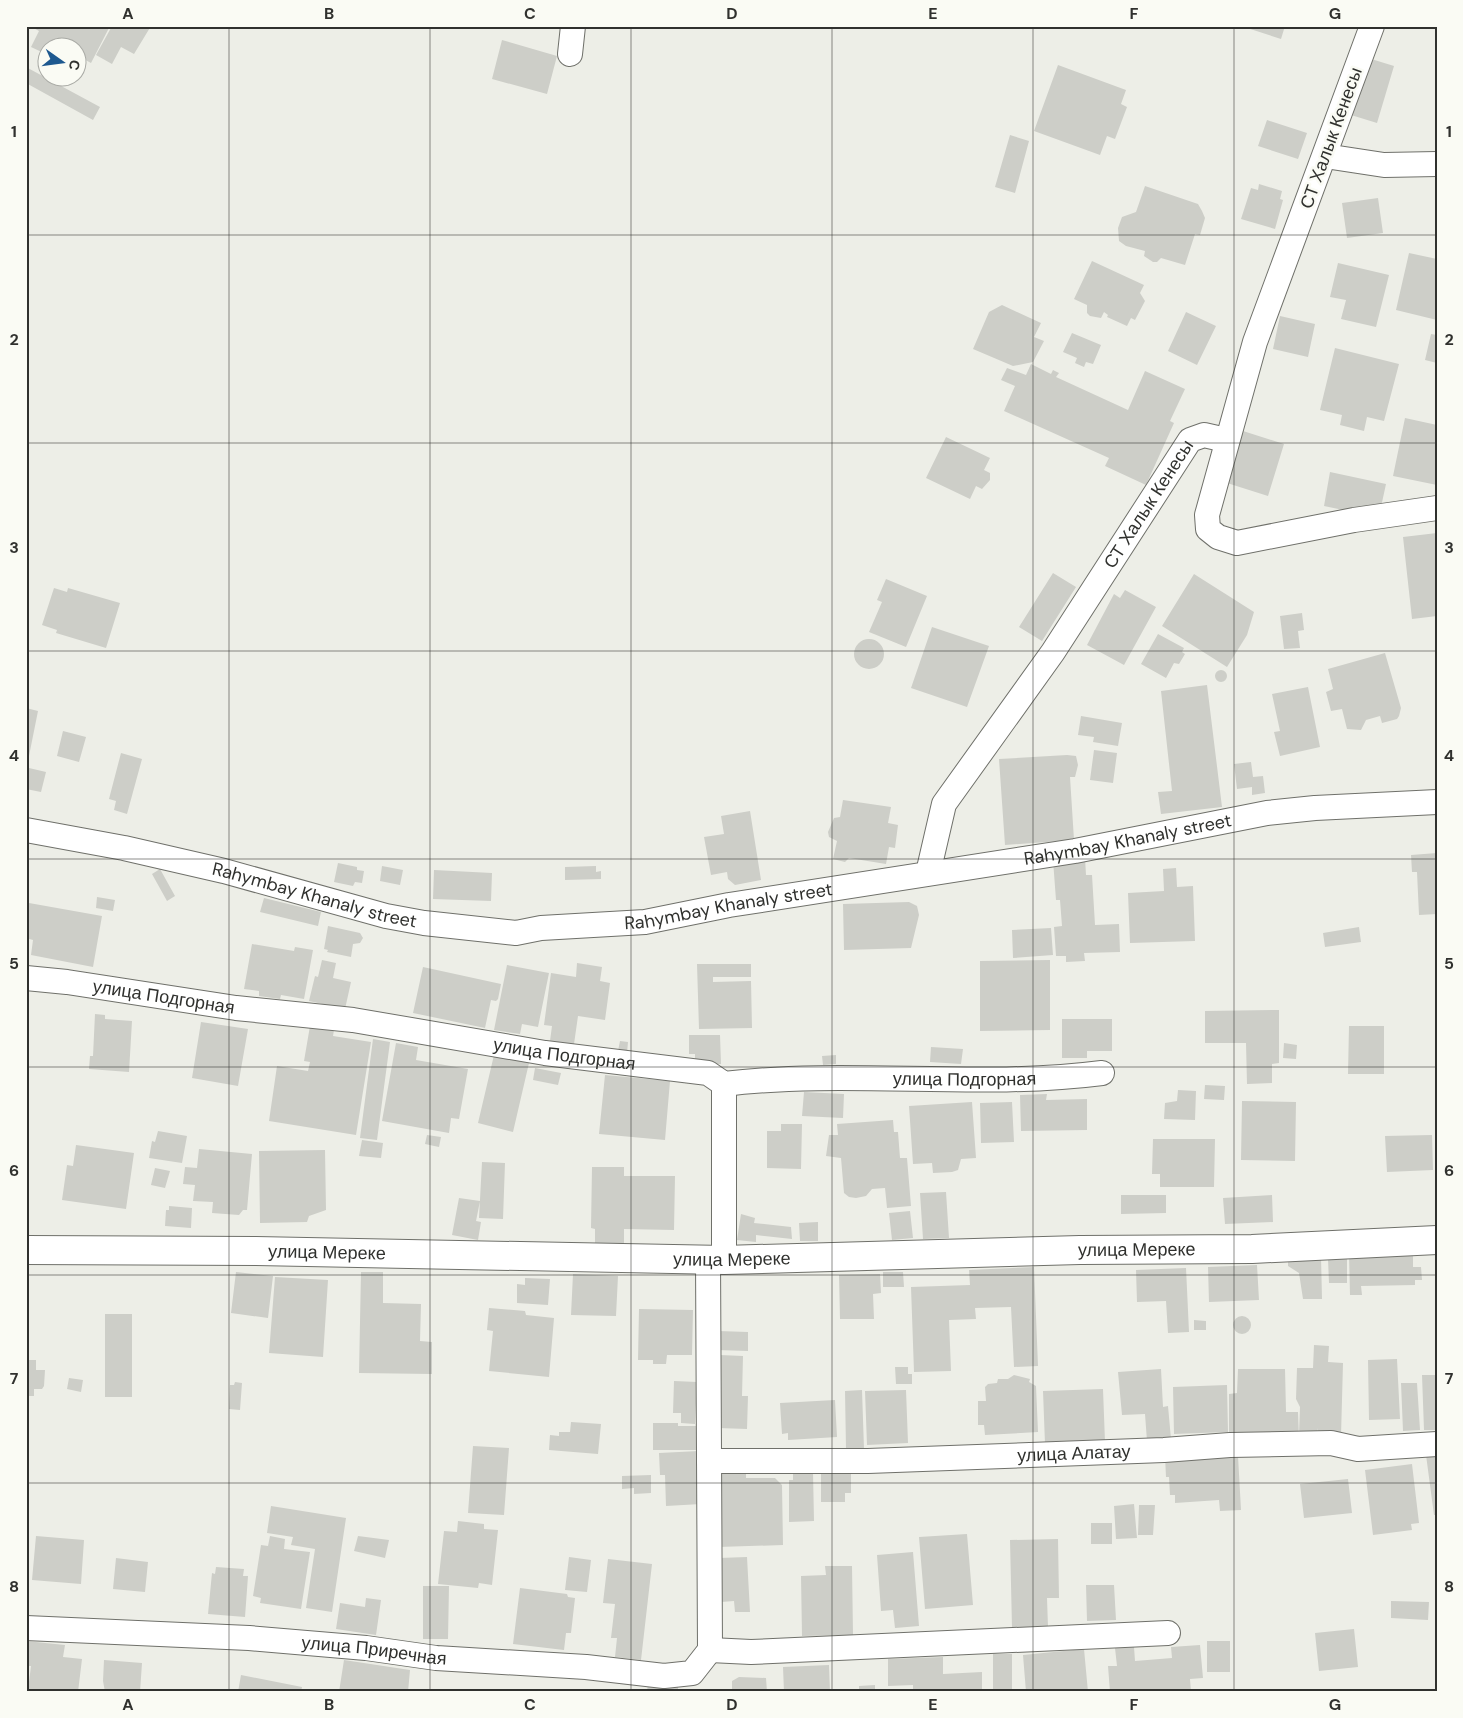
<svg xmlns="http://www.w3.org/2000/svg" width="1463" height="1718" viewBox="0 0 1463 1718" font-family="'DM Sans',sans-serif">
<rect width="100%" height="100%" fill="#edeee7"/>
<path fill="#cdcec8" d="M30,26H110L91,63L78,56V48H48V55L31,47L39,31Z
M112,26H151L134,54L121,47L112,64L96,55Z
M1241,26H1285L1281,39Z
M502,40L557,56L547,94L492,79Z
M1368,58L1394,66L1377,123L1351,115Z
M1058,65L1126,90L1121,104L1127,107L1115,139L1107,136L1100,155L1034,131Z
M26,67L100,107L93,120L26,83Z
M1267,120L1307,133L1298,159L1258,146Z
M1010,135L1029,141L1015,193L995,187Z
M1259,184L1282,191L1280,199L1283,200L1275,229L1241,219L1251,188L1258,190Z
M1145,186L1198,204L1202,211L1205,218L1200,235L1195,234L1185,265L1161,258L1157,262H1153L1144,256L1145,251L1126,246L1119,241L1118,228L1122,217L1136,212Z
M1378,198L1383,233L1347,238L1342,203Z
M1409,253L1437,259V320L1396,310Z
M1092,261L1144,285L1140,293L1145,301L1135,320L1131,318L1127,326L1107,317L1108,315L1104,312L1101,318L1090,316L1087,313V305L1074,299Z
M1338,263L1389,275L1376,327L1341,319L1346,300L1330,297Z
M1002,305L1041,323L1034,337L1044,341L1033,362L1013,366L973,349L989,312Z
M1186,312L1216,326L1197,365L1168,351Z
M1280,316L1315,324L1308,357L1273,349Z
M1072,333L1101,345L1093,364L1086,362L1084,367L1075,363L1077,358L1063,352Z
M1431,334L1437,335V363L1425,360Z
M1335,348L1399,364L1384,421L1367,417L1364,431L1340,425L1342,415L1320,410Z
M1031,364L1051,374L1053,370L1059,373L1056,377L1128,410L1145,371L1185,389L1170,421L1174,423L1146,485L1105,466L1109,458L1004,411L1015,386L1001,380L1007,368L1026,375Z
M1405,418L1437,425V485L1393,476Z
M1243,431L1284,444L1268,496L1227,483Z
M946,437L990,458L984,470L990,473V480L982,489L976,486L970,499L926,478Z
M1330,472L1386,484L1381,507L1348,511L1324,506Z
M1437,533V616L1412,619L1403,537Z
M1053,573L1076,587L1042,641L1019,627Z
M1194,574L1254,612L1247,635L1227,667L1162,626Z
M886,579L927,596L906,647L869,632L882,602L877,600Z
M54,588L67,592L68,588L120,603L106,648L56,633L57,630L42,625Z
M1125,590L1156,607L1124,665L1087,645L1114,594L1120,598Z
M1302,613L1304,630L1298,631L1300,648L1284,649L1280,616Z
M932,627L989,646L967,707L911,688Z
M1158,634L1184,648L1182,652L1185,654L1179,664L1174,663L1166,678L1141,664Z
M854 654a15 15 0 1 1 30 0a15 15 0 1 1-30 0Z
M1385,653L1401,708L1399,716L1397,719L1382,723L1380,716L1366,720L1361,730L1347,729L1342,709L1331,711L1326,692L1333,689L1328,669Z
M1215 676a6 6 0 1 1 12 0a6 6 0 1 1-12 0Z
M1207,685L1222,807L1161,814L1158,792L1172,791L1161,691Z
M1308,687L1320,747L1280,756L1274,732L1280,731L1272,694Z
M26,708L38,711L27,766H26Z
M1081,716L1122,723L1118,746L1093,742L1094,737L1078,735Z
M63,731L86,737L79,762L57,756Z
M1094,750L1117,753L1113,783L1090,780Z
M121,753L142,759L127,814L114,810L116,801L109,799Z
M1067,755L1076,756L1078,765L1075,777H1070L1074,840L1005,845L999,759Z
M1251,762L1253,777L1263,776L1265,793L1252,795V787L1237,789L1234,764Z
M29,768L46,772L41,792L26,789Z
M843,800L891,807L888,823L898,825L895,848L889,847L886,864L849,858L845,862L833,859L837,841L829,837L828,832L834,818L840,817Z
M750,811L761,880L735,885L728,879L727,872L711,875L704,837L724,834L721,816Z
M1437,853V914L1419,915L1417,872H1412L1411,855Z
M1085,858L1086,875H1092L1095,925L1119,924L1120,952L1084,953L1085,961L1066,962V956H1056L1054,927L1062,926L1060,900H1056L1053,860Z
M338,863L357,867V870L364,871L362,883L355,882L353,886L334,882Z
M382,866L403,870L400,885L380,881Z
M596,866V872L601,871V879L565,880V867Z
M1176,868L1177,887L1193,886L1195,941L1130,943L1128,893L1164,891L1163,869Z
M160,869L175,896L167,901L152,874Z
M434,870L492,873L491,901L433,899Z
M97,897L115,900L113,911L96,908Z
M264,898L321,912L318,926L260,912Z
M909,902L917,906L919,915L911,948L844,950L843,904Z
M29,903L102,916L93,967L31,955L33,940L26,938Z
M328,926L360,933L363,938L360,943L353,944L351,957L327,952L328,950L324,949Z
M1359,927L1361,942L1325,947L1323,933Z
M1051,928L1053,955L1013,958L1012,930Z
M252,944L294,951L295,947L313,950L304,999L281,995L280,999L259,996V991L244,989Z
M322,960L336,963L333,978L351,982L345,1009L309,1001L315,976L318,977Z
M1050,960V1030L980,1031V961Z
M577,963L602,967L600,981L610,983L605,1020L578,1016L574,1044L550,1041L552,1026L544,1025L551,973L576,977Z
M697,964H751V977H713V982L751,981L752,1028L699,1029Z
M507,965L549,973L538,1027L522,1024L520,1034L494,1030Z
M423,967L501,984L498,999L496,1001L491,1000L485,1028L413,1013Z
M1279,1010V1063L1272,1064V1083L1247,1084L1246,1043H1205V1011Z
M95,1014L105,1015V1019L132,1021L129,1072L89,1069L90,1056H93Z
M1062,1019H1112V1051H1087V1058H1062Z
M201,1022L248,1029L238,1086L192,1078Z
M310,1026L334,1030L333,1036L371,1042L356,1135L269,1121L277,1066L308,1071L310,1062L304,1061Z
M1349,1026H1384V1074H1348Z
M689,1035H720L721,1064H695V1054H689Z
M373,1039L390,1042L377,1140L360,1138Z
M620,1041L628,1042L627,1053L618,1051Z
M396,1043L418,1047L416,1060L468,1069L459,1119L451,1118L449,1133L382,1121Z
M1284,1043L1297,1045L1296,1059L1283,1058Z
M931,1047L963,1049L961,1064L930,1062Z
M494,1055L529,1063L513,1132L478,1123Z
M836,1055V1064L823,1065L822,1056Z
M535,1068L561,1073L558,1085L533,1080Z
M605,1075L670,1081L665,1140L599,1134Z
M1205,1085L1225,1086L1224,1100L1204,1099Z
M1178,1090L1196,1091L1195,1120L1164,1119L1165,1103L1177,1101Z
M804,1092L844,1094L843,1118L802,1116Z
M1047,1094L1046,1100L1087,1099V1130L1021,1131L1020,1095Z
M1242,1101L1296,1102L1295,1161L1241,1160Z
M972,1102L976,1158L961,1159L958,1170L952,1172L933,1173L932,1163L913,1164L909,1106Z
M1012,1102L1014,1142L981,1143L980,1103Z
M893,1120L894,1132H898L900,1158H907L911,1206L887,1208L885,1188L872,1189L866,1196L856,1198L849,1197L844,1193L841,1158L826,1156L829,1135H838L837,1124Z
M781,1124H802L801,1169L767,1168V1131H781Z
M158,1131L187,1136L182,1163L149,1158L152,1141L155,1142Z
M427,1135L441,1137L439,1147L425,1144Z
M1432,1135L1433,1170L1387,1172L1385,1136Z
M1153,1139H1215L1214,1187H1160V1174H1152Z
M362,1140L383,1143L381,1158L359,1156Z
M76,1145L134,1153L126,1209L62,1200L67,1165L73,1166Z
M199,1149L252,1154L247,1210H243L239,1215L212,1213L213,1202L193,1201L195,1185L183,1184L185,1167L197,1168Z
M325,1150L326,1210L309,1216L307,1222L260,1223L259,1151Z
M482,1162L505,1163L503,1219L479,1218Z
M592,1167H624V1176H675L674,1230L624,1229V1247H595V1229L591,1228Z
M155,1168L170,1171L165,1188L151,1185Z
M946,1192L949,1238L923,1239L920,1193Z
M1121,1195H1166V1213L1121,1214Z
M1272,1195L1273,1222L1225,1224L1223,1198Z
M459,1198L480,1201L476,1221L481,1222L478,1240L452,1235Z
M169,1206L192,1208L191,1228L165,1226L166,1210H169Z
M910,1211L913,1238L892,1240L889,1213Z
M741,1214L755,1218L754,1223L791,1227L792,1239L756,1235V1242L737,1240Z
M818,1222V1241H800L799,1223Z
M1413,1252V1267H1421L1422,1280H1415V1285L1361,1286L1362,1295H1350L1349,1253Z
M1288,1256H1321L1322,1299H1303L1299,1273L1288,1266Z
M1328,1259H1347V1283H1329Z
M1257,1265L1259,1300L1209,1302L1208,1267Z
M1034,1267L1038,1366L1014,1367L1011,1307L975,1308L976,1319L949,1320L951,1371L914,1372L911,1287L970,1285L969,1270Z
M1186,1268L1189,1332L1168,1333L1166,1301L1137,1302L1136,1270Z
M236,1272L273,1276L268,1318L231,1313Z
M361,1272H383V1303L421,1304L420,1341L432,1342V1374L359,1373Z
M883,1272H903L904,1287H883Z
M573,1274L618,1276L616,1316L571,1315Z
M880,1274L881,1293L873,1294L874,1319H840L839,1275Z
M275,1277L328,1280L323,1357L269,1353Z
M525,1278L550,1279L548,1305L517,1303V1284L525,1285Z
M489,1308L525,1311L526,1315L554,1318L549,1377L489,1371L493,1331L487,1330Z
M639,1309L693,1310L692,1355H667L666,1364H653V1360H638Z
M105,1314H132V1397H105Z
M1233 1325a9 9 0 1 1 18 0a9 9 0 1 1-18 0Z
M1194,1320L1206,1321V1330H1194Z
M718,1331L748,1332V1351L717,1350Z
M1314,1345L1329,1346L1328,1362L1343,1363L1341,1436H1318V1428L1317,1435H1299L1300,1407L1296,1399L1297,1368H1313Z
M720,1355L743,1356L742,1396H748L747,1429L718,1428Z
M1397,1359L1400,1419L1369,1420L1368,1360Z
M26,1360H36V1370H45L44,1386L42,1389H34V1396H26Z
M895,1367H908V1374H912V1384H896Z
M1161,1369L1163,1407L1168,1406L1171,1439L1147,1441L1145,1414L1122,1415L1118,1372Z
M1238,1369H1285L1286,1412H1298L1299,1440L1229,1441V1394L1237,1393Z
M1014,1375L1030,1379L1029,1382L1036,1386L1038,1432L985,1435L984,1425H978V1401H986L985,1387L988,1384L997,1383L998,1379H1008Z
M1422,1375H1437V1430H1424Z
M69,1378L83,1380L81,1392L67,1389Z
M674,1381L697,1382L695,1424L681,1423V1413H673Z
M235,1382L242,1383L240,1410L229,1409L230,1385H234Z
M1401,1383H1417L1420,1430L1403,1431Z
M1227,1385L1228,1432L1174,1434L1173,1387Z
M1103,1389L1105,1442L1045,1444L1043,1391Z
M862,1390L864,1449H846L845,1391Z
M906,1390L908,1443L867,1445L865,1391Z
M835,1400L837,1437L788,1440V1433L782,1434L780,1403Z
M571,1422L601,1424L598,1454L549,1450L550,1435L559,1436V1432H570Z
M653,1423H678V1426H698V1450H653Z
M473,1446L509,1448L504,1515L468,1513Z
M699,1451L701,1504L666,1506L665,1475H660L659,1453Z
M1437,1454V1515H1434L1426,1455Z
M1165,1456H1238L1241,1510L1220,1511L1219,1500L1175,1503V1495H1170L1169,1477H1166Z
M1412,1464L1419,1523L1411,1524L1412,1530L1373,1535L1365,1470Z
M746,1467V1478H775L782,1485L783,1545L718,1547L716,1468Z
M851,1470V1493H845V1502H821V1471Z
M793,1472H813L814,1521L789,1522V1480H793Z
M651,1475V1493L634,1494V1488L622,1489V1476Z
M1348,1479L1352,1513L1304,1518L1300,1484Z
M1134,1504L1137,1538L1116,1539L1114,1506Z
M1139,1505H1155L1153,1535H1138Z
M271,1506L346,1518L332,1612L306,1608L315,1549L291,1545L293,1537L267,1533Z
M458,1521L484,1524V1529L498,1530L492,1585L479,1583L478,1588L438,1584L444,1531L457,1532Z
M1091,1523H1112V1544H1091Z
M967,1534L973,1605L925,1609L919,1537Z
M36,1536L84,1540L81,1584L32,1580Z
M270,1536L285,1539L284,1549L310,1552L301,1609L260,1603L261,1598L253,1596L261,1545L268,1546Z
M358,1536L389,1540L385,1558L354,1551Z
M1058,1539L1059,1598H1047L1048,1627L1012,1628L1010,1540Z
M913,1552L919,1626L895,1628L893,1610L881,1611L877,1555Z
M569,1557L591,1560L587,1592L565,1590Z
M747,1557L750,1612H735L734,1601L721,1602L719,1558Z
M116,1558L148,1562L145,1592L113,1589Z
M608,1559L652,1564L641,1660L615,1657L617,1638H611L615,1604L603,1603Z
M825,1566H852L853,1635L802,1636L801,1576L826,1575Z
M216,1567L244,1569L243,1576H248L245,1617L208,1614L212,1573L215,1574Z
M1086,1585H1114L1116,1620L1087,1621Z
M423,1586H449L448,1639H423Z
M520,1588L567,1594L568,1597L575,1598L571,1633H566L564,1650L513,1644Z
M366,1598L381,1600L376,1635L336,1629L340,1603L365,1607Z
M1391,1601L1429,1602L1428,1620L1391,1618Z
M1354,1629L1358,1667L1319,1671L1315,1633Z
M26,1641L65,1645L63,1657L82,1659L78,1692H32L28,1690L31,1666H26Z
M1207,1641H1230V1672H1207Z
M1200,1645L1203,1678L1190,1679L1191,1692H1110L1108,1666H1117L1115,1648L1134,1647L1135,1661L1172,1658L1171,1647Z
M1084,1649L1088,1692H1026L1023,1655Z
M993,1654H1012V1692H993Z
M943,1657V1674L982,1672V1692H913V1685L888,1686V1659Z
M104,1660L142,1663L140,1692H105L103,1681Z
M344,1660L410,1670L408,1692H339Z
M829,1665L830,1692H784L783,1667Z
M241,1675L302,1687L301,1692H238Z
M739,1677L766,1678L767,1692H732V1681Z
M648,1682L678,1683V1692H647Z
M875,1685V1692H859V1686Z"/>
<g fill="none" stroke-linecap="round" stroke-linejoin="round">
<g stroke="#6f706a" stroke-width="26">
<g id="minor">
<path d="M1372,26L1255,342L1207,515L1208,529L1218,537L1237,543L1354,520L1437,508"/>
<path d="M570,54L573,26"/>
<path d="M1325,156L1384,165L1437,164"/>
<path id="s1" d="M26,830L124,848L224,871L386,916L424,923L516,933L541,928L645,922L729,905L1075,851L1267,813L1315,808L1437,802"/>
<path id="s2" d="M928,873L944,804L1053,652L1190,440L1204,435L1226,440"/>
<path id="s3" d="M26,978L67,982L236,1008L353,1020L545,1053L708,1073L724,1084C849,1069 977,1089 1102,1073"/>
<path d="M724,1084V1260"/>
<path d="M708,1258L710,1650"/>
<path id="s4" d="M709,1461H868L1164,1450L1230,1445L1331,1443L1358,1449L1437,1444"/>
<path id="s5" d="M26,1628L249,1638L366,1648L436,1658L586,1667L664,1676L692,1673L710,1650"/>
<path d="M710,1650L751,1652L1168,1633"/>
</g>
</g>
<g stroke="#6f706a" stroke-width="30">
<g id="tertiary">
<path id="s6" d="M26,1250L256,1251L724,1260L1080,1250L1252,1249L1437,1240"/>
</g>
</g>
<use href="#minor" stroke="#fff" stroke-width="24"/>
<use href="#tertiary" stroke="#fff" stroke-width="28"/>
</g>
<path fill="none" stroke="#30312e" stroke-width="1" stroke-opacity="0.55" d="M229,26V1692M430,26V1692M631,26V1692M832,26V1692M1033,26V1692M1234,26V1692M26,235H1437M26,443H1437M26,651H1437M26,859H1437M26,1067H1437M26,1275H1437M26,1483H1437"/>
<g text-anchor="middle" stroke-width="5" stroke-linejoin="round" paint-order="stroke">
<g font-size="18" fill="#30312e" stroke="#fafbf4">
<text transform="translate(1331 138) rotate(-70)" y="6">СТ Халык Кенесы</text>
<text dy="6" stroke="none"><textPath href="#s2" startOffset="434">СТ Халык Кенесы</textPath></text>
<text dy="6" stroke="none"><textPath href="#s1" startOffset="1121">Rahymbay Khanaly street</textPath></text>
<text dy="6" stroke="none"><textPath href="#s1" startOffset="296">Rahymbay Khanaly street</textPath></text>
<text dy="6" stroke="none"><textPath href="#s1" startOffset="716">Rahymbay Khanaly street</textPath></text>
<text dy="6" stroke="none"><textPath href="#s3" startOffset="139">улица Подгорная</textPath></text>
<text dy="6" stroke="none"><textPath href="#s3" startOffset="544">улица Подгорная</textPath></text>
<text dy="6" stroke="none"><textPath href="#s3" startOffset="949">улица Подгорная</textPath></text>
<text dy="6" stroke="none"><textPath href="#s6" startOffset="1111">улица Мереке</textPath></text>
<text dy="6" stroke="none"><textPath href="#s6" startOffset="301">улица Мереке</textPath></text>
<text dy="6" stroke="none"><textPath href="#s6" startOffset="706">улица Мереке</textPath></text>
<text dy="6" stroke="none"><textPath href="#s4" startOffset="365">улица Алатау</textPath></text>
<text dy="6" stroke="none"><textPath href="#s5" startOffset="349">улица Приречная</textPath></text>
</g>
</g>
<rect width="1463" height="1718" fill="none" stroke="#fafbf4" stroke-width="55"/>
<g transform="translate(62 62) rotate(104)"><circle r="24" fill="#fafbf4" stroke="#a9aaa5"/>
<path d="M0-4L9 19L0 12L-9 19Z" fill="#1d588f"/>
<text y="-8" font-size="14" font-weight="bold" text-anchor="middle" fill="#30312e">С</text>
</g>
<rect x="28" y="28" width="1408" height="1662" fill="none" stroke="#30312e" stroke-width="2"/>
<g font-size="16" text-anchor="middle" font-weight="bold" fill="#30312e">
<text x="128" y="19">A</text>
<text x="329" y="19">B</text>
<text x="530" y="19">C</text>
<text x="732" y="19">D</text>
<text x="933" y="19">E</text>
<text x="1134" y="19">F</text>
<text x="1335" y="19">G</text>
<text x="14" y="137">1</text>
<text x="1449" y="137">1</text>
<text x="14" y="345">2</text>
<text x="1449" y="345">2</text>
<text x="14" y="553">3</text>
<text x="1449" y="553">3</text>
<text x="14" y="761">4</text>
<text x="1449" y="761">4</text>
<text x="14" y="969">5</text>
<text x="1449" y="969">5</text>
<text x="14" y="1176">6</text>
<text x="1449" y="1176">6</text>
<text x="14" y="1384">7</text>
<text x="1449" y="1384">7</text>
<text x="14" y="1592">8</text>
<text x="1449" y="1592">8</text>
<text x="128" y="1710">A</text>
<text x="329" y="1710">B</text>
<text x="530" y="1710">C</text>
<text x="732" y="1710">D</text>
<text x="933" y="1710">E</text>
<text x="1134" y="1710">F</text>
<text x="1335" y="1710">G</text>
</g>
</svg>
